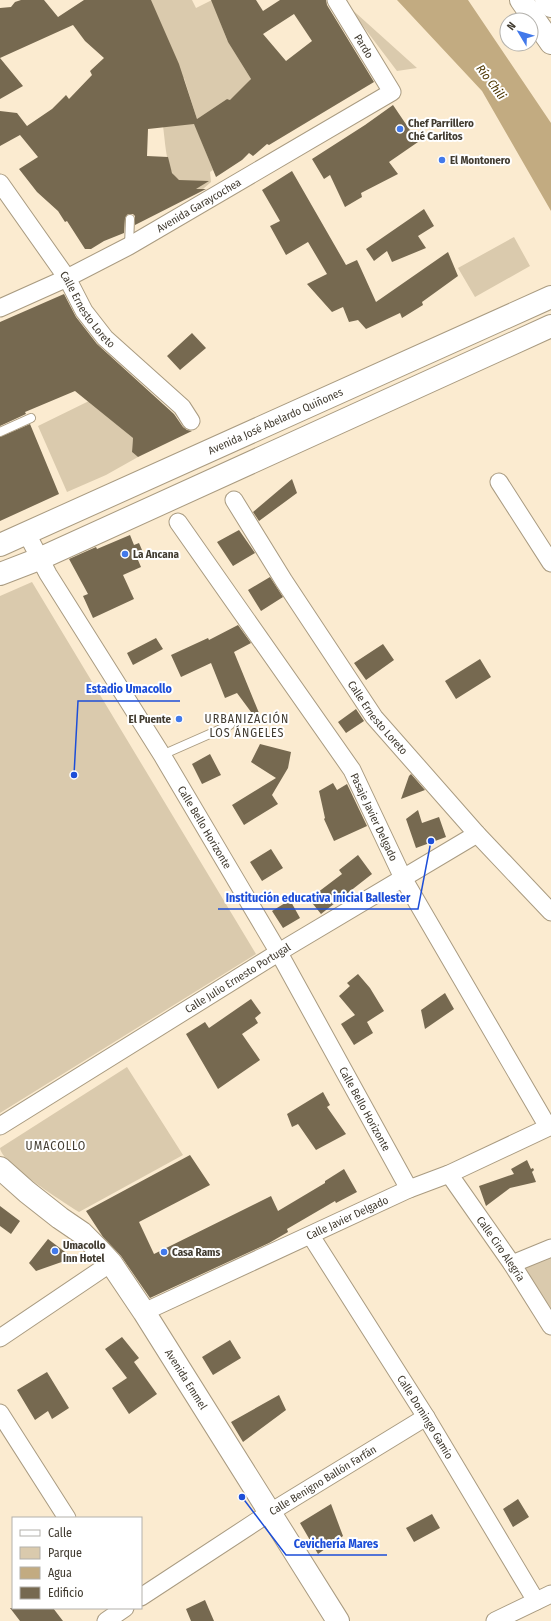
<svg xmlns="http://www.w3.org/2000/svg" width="551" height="1621" viewBox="0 0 551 1621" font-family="'Fira Sans Condensed',sans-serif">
<rect width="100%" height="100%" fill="#fbebd0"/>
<path fill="#dacaad" d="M151,0H192L196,8L212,0L227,40L251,79L233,101L227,99L197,119L184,78L155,88Z
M347,5L417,68L397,71Z
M189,110L213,170L210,172L211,182L203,189H189C184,185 176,180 173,174C166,163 165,140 163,126Z
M514,237L530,266L475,297L458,268Z
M89,401L133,438L132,452L138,457L106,475L67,492L38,426Z
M32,582L256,954L0,1113V596Z
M127,1067L183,1155L79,1212C65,1203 1,1163 0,1148Z
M551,1257V1312L532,1282L525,1267Z"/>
<path fill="#c2ab81" d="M397,0H468L551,123V211L482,91Z"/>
<path fill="#766950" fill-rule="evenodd" d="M21,0H44L58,17L84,0H151L179,64L197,119L227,99L230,100L251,79L228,42L211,0H256L263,11L280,0H326L327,5L374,82L269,145L267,144L253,156L249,153L242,160L216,177L194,124L148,129L147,156L168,157L172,173L179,180L209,181L196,189H206L135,225V216L133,214H128L125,218L124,233L104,241L91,249H85L67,221L65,222L58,211L37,192L19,169L38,157L20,135L0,146V111L17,113L27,126L52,109L66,95L69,99L92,75L90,71L104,58L85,41L73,25L0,58V8L11,7L15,2ZM294,14L312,41L286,61L263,34Z
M0,58L23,86L0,99Z
M393,105L418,142L389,162L398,174L361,193L362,197L345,207L330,175L324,179L312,159L365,125Z
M292,171L346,265L357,260L376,302L448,252L458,276L422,302L423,305L402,318L400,313L366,329L358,320L349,322L343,307L332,312L307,284L327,274L308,242L286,255L270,226L280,221L262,190Z
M424,209L434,226L418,236L426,248L392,262L387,251L374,261L366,249Z
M64,294L76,317L97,344L174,414L183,427L187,430L192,431L138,457L132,452L133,438L75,391L25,412L26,414L0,426V322Z
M192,333L206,348L180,370L167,356Z
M30,424L59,494L0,521V437Z
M292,479L297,493L259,521L253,512Z
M239,530L255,553L233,566L217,542Z
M130,535L134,545L139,543L145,557L138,560L141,567L123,575L134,599L93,618L83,596L88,594L69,559L96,547L97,549Z
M270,577L283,597L261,611L248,590Z
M238,625L251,643L234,652L259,713L254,716L237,693L225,698L211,663L181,677L171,655L208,638L209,640Z
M156,638L163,649L133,665L127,653Z
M383,644L394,660L366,680L354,663Z
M480,659L491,677L456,699L445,681Z
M356,709L364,721L346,733L338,722Z
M260,744L291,752L288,768L272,795L278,804L244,825L232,805L276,778L251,762Z
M210,754L221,775L202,784L192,764Z
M411,774L425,790L401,799L409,776Z
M333,783L337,790L347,784L367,826L334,841L324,819L325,818L319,791Z
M418,810L422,823L439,817L446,837L416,848L406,819Z
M271,849L283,868L262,881L250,862Z
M358,855L372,874L321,914L309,899L342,874L339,870Z
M290,900L300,918L283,928L272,911Z
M358,974L370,988L384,1011L367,1022L373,1033L354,1045L341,1024L355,1015L339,996L350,986L347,983Z
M445,993L454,1009L425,1029L421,1010Z
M251,999L261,1013L255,1018L258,1023L242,1034L260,1060L218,1089L186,1034L205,1022L209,1028Z
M323,1092L330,1105L327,1107L346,1134L316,1150L298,1124L292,1127L287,1114Z
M190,1155L210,1185L139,1222L154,1254L271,1196L278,1211L325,1183V1181L344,1169L357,1192L336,1203L335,1201L287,1229L288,1232L269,1243L150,1298L121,1256L103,1237L86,1211Z
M527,1160L531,1169L533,1168L534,1170L532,1172L536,1182L510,1188L486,1206L479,1186L514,1174L511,1169Z
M0,1206L20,1221L11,1234L0,1226Z
M48,1239L73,1258L36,1271L29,1263Z
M122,1337L139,1358L134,1362L157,1394L129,1414L112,1388L127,1378L105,1349Z
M230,1340L241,1358L213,1375L202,1357Z
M47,1372L69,1408L52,1419L48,1411L35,1420L17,1390Z
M279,1395L286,1410L243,1442L231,1422Z
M518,1499L529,1517L513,1527L503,1509Z
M331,1504L343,1536L318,1554L300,1523Z
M432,1514L440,1528L414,1542L406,1528Z
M205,1600L214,1621H191L186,1609Z
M10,1608H53L63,1621H20Z"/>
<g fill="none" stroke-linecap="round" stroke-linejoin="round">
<g stroke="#a99b81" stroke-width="10">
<path id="lane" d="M129,246L130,219
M0,432L31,418
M162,755L230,725"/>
</g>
<g stroke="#a99b81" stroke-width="19">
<g id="street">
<path id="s1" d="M0,183L67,278L84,311L105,338L182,407L191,421"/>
<path id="s2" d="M0,308L67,278L129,246L392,92L336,0"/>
<path d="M499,482L551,563"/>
<path id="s3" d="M234,500L284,581L374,717L477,834L551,912"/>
<path id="s4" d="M178,522L352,770L403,878L548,1127"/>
<path id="s5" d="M27,534L48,574L162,755L279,953L409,1189"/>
<path id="s6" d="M0,1126L289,946L477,834"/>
<path id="s7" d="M449,1174L512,1264L551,1326"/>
<path id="s8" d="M311,1236L426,1417L536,1601"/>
<path d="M512,1264L551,1248"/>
<path id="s9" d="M144,1312L409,1189L449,1174L551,1126"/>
<path d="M0,1338L111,1263"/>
<path d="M0,1413L67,1518"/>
<path id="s10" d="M141,1597L269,1513L426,1417"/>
<path d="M106,1621L125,1608"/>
<path d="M495,1621L551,1594"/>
</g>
</g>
<g stroke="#a99b81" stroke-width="24">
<g id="secondary">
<path d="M521,0L551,43"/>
<path id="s11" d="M0,1168L27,1192L60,1218L82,1233L98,1249L111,1263L144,1312L338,1621"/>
</g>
</g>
<g stroke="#a99b81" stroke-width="24">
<g id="primary">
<path d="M546,0L551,6"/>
<path id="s12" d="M0,545L551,297"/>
<path d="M0,574L39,559L551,326"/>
</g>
</g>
<use href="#lane" stroke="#fff" stroke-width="8"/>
<use href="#street" stroke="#fff" stroke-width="17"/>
<use href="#secondary" stroke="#fff" stroke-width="22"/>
<use href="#primary" stroke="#fff" stroke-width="22"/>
</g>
<g fill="#4279ea" stroke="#fff" stroke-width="1.5">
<circle cx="400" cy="129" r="4"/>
<circle cx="442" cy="160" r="4"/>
<circle cx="125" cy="554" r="4"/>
<circle cx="179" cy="719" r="4"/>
<circle cx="55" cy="1251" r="4"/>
<circle cx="164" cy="1252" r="4"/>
</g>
<g text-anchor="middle" stroke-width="4" stroke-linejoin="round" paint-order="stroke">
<g font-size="11" fill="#413b30" stroke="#fff">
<text transform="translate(364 46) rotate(58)" y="4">Pardo</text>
<text dy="4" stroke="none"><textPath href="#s2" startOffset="224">Avenida Garaycochea</textPath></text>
<text dy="4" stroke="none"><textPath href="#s1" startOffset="154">Calle Ernesto Loreto</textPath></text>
<text dy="4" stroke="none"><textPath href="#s12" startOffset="302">Avenida José Abelardo Quiñones</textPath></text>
<text dy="4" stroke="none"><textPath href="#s3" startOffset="261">Calle Ernesto Loreto</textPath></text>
<text dy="4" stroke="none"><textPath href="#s4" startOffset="355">Pasaje Javier Delgado</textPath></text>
<text dy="4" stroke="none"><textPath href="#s5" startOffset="343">Calle Bello Horizonte</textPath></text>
<text dy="4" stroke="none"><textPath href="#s6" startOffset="280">Calle Julio Ernesto Portugal</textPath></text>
<text dy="4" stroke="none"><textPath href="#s5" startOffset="667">Calle Bello Horizonte</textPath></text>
<text dy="4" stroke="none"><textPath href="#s9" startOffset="224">Calle Javier Delgado</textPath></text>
<text dy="4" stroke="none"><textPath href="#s7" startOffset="91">Calle Ciro Alegría</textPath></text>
<text dy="4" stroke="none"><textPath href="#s11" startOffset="285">Avenida Emmel</textPath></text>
<text dy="4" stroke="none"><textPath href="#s8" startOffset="214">Calle Domingo Gamio</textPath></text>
<text dy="4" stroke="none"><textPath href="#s10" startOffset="216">Calle Benigno Ballón Farfán</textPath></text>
</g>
<g font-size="11" font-weight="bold" fill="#413b30" stroke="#fff" text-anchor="start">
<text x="408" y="127">Chef Parrillero<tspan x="408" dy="13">Ché Carlitos</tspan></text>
<text x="450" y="164">El Montonero</text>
<text x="133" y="558">La Ancana</text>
<text x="171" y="723" text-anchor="end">El Puente</text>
<text x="63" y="1249">Umacollo<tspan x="63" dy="13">Inn Hotel</tspan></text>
<text x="172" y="1256">Casa Rams</text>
</g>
<g font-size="12" font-style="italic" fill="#4d3600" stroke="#fff">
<text transform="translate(491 82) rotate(53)" y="4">Río Chili</text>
</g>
<g font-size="12" letter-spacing="1" fill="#413b30" stroke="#fff">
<text x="247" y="723">URBANIZACIÓN<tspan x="247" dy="14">LOS ÁNGELES</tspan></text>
<text x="56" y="1150">UMACOLLO</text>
</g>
</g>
<path fill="none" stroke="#1d4ed8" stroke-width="1.5" d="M74 775L78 701H180M431 841L418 909H218M242 1497L286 1555H387"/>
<g fill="#1d4ed8" stroke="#fff" stroke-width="1.5">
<circle cx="74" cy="775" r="4"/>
<circle cx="431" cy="841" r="4"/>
<circle cx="242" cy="1497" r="4"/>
</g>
<g font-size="12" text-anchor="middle" font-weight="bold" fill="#1d4ed8" stroke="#fff" stroke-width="4" stroke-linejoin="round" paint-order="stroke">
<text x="129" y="693">Estadio Umacollo</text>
<text x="318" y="902">Institución educativa inicial Ballester</text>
<text x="336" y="1548">Cevichería Mares</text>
</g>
<rect x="12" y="1517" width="130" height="92" fill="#ffffff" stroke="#b3b1ac"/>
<rect x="20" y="1530" width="20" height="6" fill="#ffffff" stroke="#b3b1ac"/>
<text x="48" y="1537" font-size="12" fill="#413b30">Calle</text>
<rect x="20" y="1547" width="20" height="12" fill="#dacaad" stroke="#b3b1ac"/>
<text x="48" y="1557" font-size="12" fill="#413b30">Parque</text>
<rect x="20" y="1567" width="20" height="12" fill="#c2ab81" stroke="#b3b1ac"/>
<text x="48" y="1577" font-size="12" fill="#413b30">Agua</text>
<rect x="20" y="1587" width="20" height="12" fill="#766950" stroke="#b3b1ac"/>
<text x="48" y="1597" font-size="12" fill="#413b30">Edificio</text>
<g transform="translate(519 32) rotate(308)"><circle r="19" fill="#ffffff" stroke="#b3b1ac"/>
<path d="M0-3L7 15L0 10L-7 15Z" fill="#4279ea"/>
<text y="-6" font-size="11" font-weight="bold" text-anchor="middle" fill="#413b30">N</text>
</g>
</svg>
